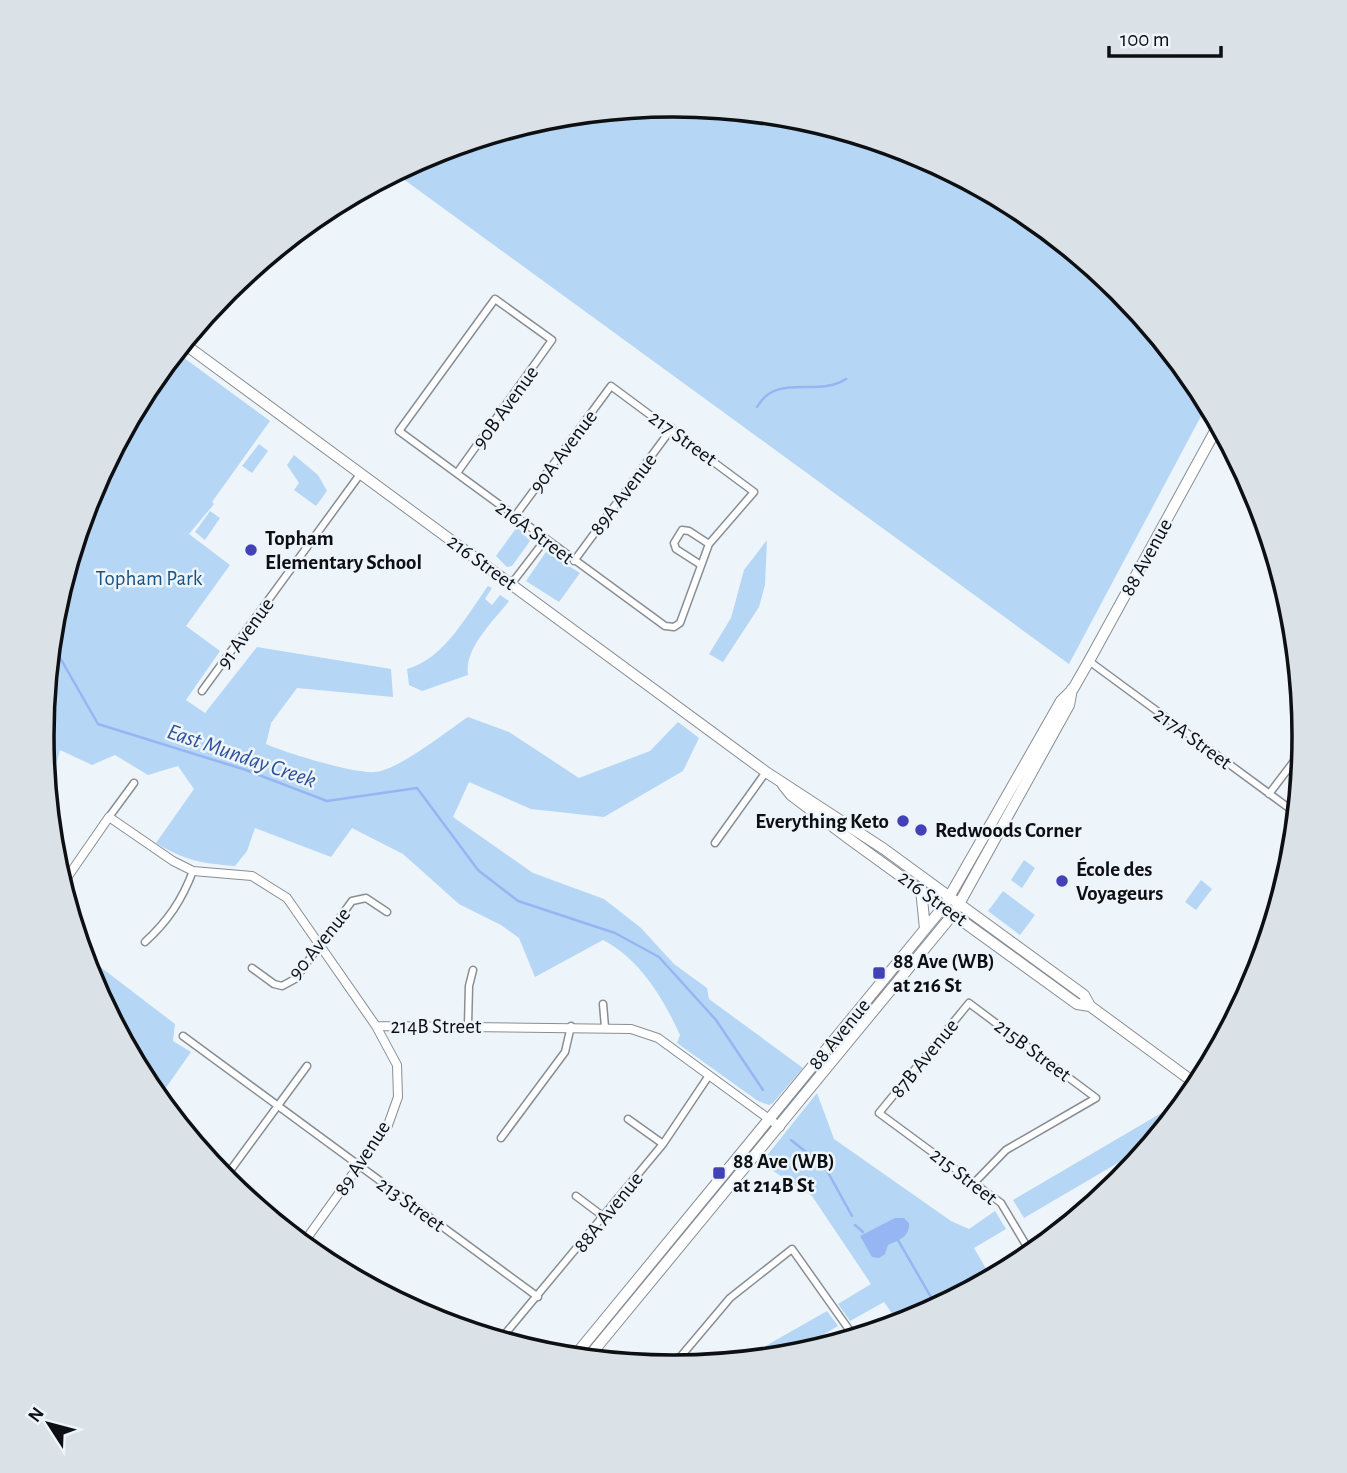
<svg xmlns="http://www.w3.org/2000/svg" width="1347" height="1473" viewBox="0 0 1347 1473" font-family="'Alegreya Sans',sans-serif">
<rect width="100%" height="100%" fill="#edf4fa"/>
<path fill="#b6d6f5" d="M674,105L797,117L916,153L1025,212L1120,290L1199,386L1208,403L1069,664L395,173L432,153L551,117Z
M176,352L270,421L212,502L214,504L189,534L230,565L186,626L220,651L186,700L205,713L257,647L391,669L393,697L297,688L271,723L266,744C286,753 355,774 375,772C399,770 447,731 468,717L509,732L579,778L650,751L678,722L699,738L683,771L604,817L531,809L469,782L453,817L533,873L604,899L641,928L674,964L707,988L709,999L803,1068L773,1103L769,1105L758,1101L677,1043L680,1035C663,998 640,959 603,940L535,977L519,938L501,925L459,904L403,854L352,828L331,857L255,828L247,851L235,866C201,863 186,861 156,843L194,789L178,766L148,775L115,755L92,765L60,750L48,794C46,775 42,755 42,736C43,603 92,454 176,352Z
M259,444L268,451L252,473L242,466Z
M294,455L318,475L327,491L316,506L294,490L299,483L287,465Z
M210,511L220,518L205,540L195,532Z
M517,527L530,541L512,566L507,567L496,556Z
M767,540L765,585L759,607L723,662L709,654L731,618L744,570Z
M546,552L580,573L559,602L526,581Z
M488,586L492,588L485,599L492,605L500,595L509,601C493,622 464,648 468,675L422,691L409,685L407,669C444,659 467,615 488,586Z
M1024,860L1035,868L1022,888L1011,880Z
M1201,880L1212,889L1196,910L1185,902Z
M1003,891L1035,915L1020,935L988,911Z
M82,953L175,1024L173,1041L191,1052L158,1099L148,1087L90,978Z
M817,1093L834,1139L951,1221L969,1229L995,1211L1006,1229L974,1248L992,1279L915,1320L900,1325L884,1302L850,1321L838,1304L871,1284L812,1196L761,1163Z
M1192,1095L1155,1141L1024,1218L1013,1200Z
M827,1311L838,1326L785,1357L739,1361Z"/>
<path fill="#96b6f3" d="M895,1218H904L909,1223C910,1237 899,1240 888,1245L885,1254L879,1258L872,1257L860,1236Z"/>
<g fill="none" stroke-linecap="round" stroke-linejoin="round">
<path stroke="#96b6f3" stroke-width="2.5" d="M757,407C777,372 817,398 846,379
M51,642L98,724L246,770L327,801L417,788L478,870L518,901L615,933L659,957L716,1020L763,1090
M97,991L116,1005
M791,1140L825,1167L852,1216
M855,1225L863,1232
M898,1240L932,1299"/>
<g stroke="#888e94" stroke-width="9">
<path id="minor" d="M247,274L250,276
M457,473L552,340L495,299L399,431L665,626L674,627L680,623L709,544L754,492L611,386L515,516
M574,561L672,428
M701,565L676,549L674,543L682,530L689,531L709,544
M512,583L545,540
M1089,661L1297,814
M202,691L361,473
M1269,794L1304,748
M109,817L134,783
M715,843L766,772
M145,942C168,921 182,900 193,871
M252,968L274,984L282,986L295,979L352,901L366,898L387,912
M603,1004L605,1027
M468,1025L469,986L473,970
M183,1036L538,1297
M628,1119L663,1144
M501,1138L565,1052L571,1026
M224,1179L307,1066
M975,1182L1006,1150L1096,1098L969,1003L879,1113L1001,1203L1032,1255
M576,1196L604,1217
M305,1241L350,1274
M500,1340L663,1144L708,1077
M671,1368L730,1298L792,1249L855,1338"/>
</g>
<g stroke="#888e94" stroke-width="10">
<path id="tertiary" d="M62,885L109,817L173,861L193,871L252,876L287,898L376,1026L397,1065L398,1097L388,1125L302,1245
M376,1026L631,1029L658,1038L780,1127"/>
</g>
<g stroke="#888e94" stroke-width="12">
<path id="secondary" d="M183,343L766,772L884,849L1084,995L1090,1006L1192,1081H1202
M783,785L791,795L848,838L1077,1004L1090,1006
M921,889L925,929
M573,1358L944,906L1061,701L1073,689L1089,661L1219,424
M587,1359L954,913L1069,705L1072,689"/>
</g>
<use href="#minor" stroke="#fff" stroke-width="6"/>
<use href="#tertiary" stroke="#fff" stroke-width="8"/>
<use href="#secondary" stroke="#fff" stroke-width="10"/>
</g>
<g fill="#4241b7" stroke="#edf4fa" stroke-width="2.5">
<circle cx="251" cy="550" r="7"/>
<circle cx="903" cy="821" r="7"/>
<circle cx="921" cy="830" r="7"/>
<circle cx="1062" cy="881" r="7"/>
<rect x="872" y="966" width="14" height="14" rx="3.5"/>
<rect x="712" y="1166" width="14" height="14" rx="3.5"/>
</g>
<g text-anchor="middle" stroke-width="5" stroke-linejoin="round" paint-order="stroke">
<g font-size="21" fill="#0d0f12" stroke="#edf4fa">
<text transform="translate(505 407) rotate(-54)" y="7">90B Avenue</text>
<text transform="translate(683 438) rotate(36)" y="7">217 Street</text>
<text transform="translate(563 451) rotate(-53)" y="7">90A Avenue</text>
<text transform="translate(623 494) rotate(-53)" y="7">89A Avenue</text>
<text transform="translate(535 532) rotate(37)" y="7">216A Street</text>
<text transform="translate(1146 557) rotate(-61)" y="7">88 Avenue</text>
<text transform="translate(482 562) rotate(36)" y="7">216 Street</text>
<text transform="translate(245 633) rotate(-54)" y="7">91 Avenue</text>
<text transform="translate(1193 738) rotate(36)" y="7">217A Street</text>
<text transform="translate(933 898) rotate(36)" y="7">216 Street</text>
<text transform="translate(319 943) rotate(-51)" y="7">90 Avenue</text>
<text x="436" y="1033">214B Street</text>
<text transform="translate(839 1034) rotate(-51)" y="7">88 Avenue</text>
<text transform="translate(1033 1050) rotate(37)" y="7">215B Street</text>
<text transform="translate(924 1058) rotate(-51)" y="7">87B Avenue</text>
<text transform="translate(362 1158) rotate(-57)" y="7">89 Avenue</text>
<text transform="translate(964 1176) rotate(38)" y="7">215 Street</text>
<text transform="translate(411 1204) rotate(36)" y="7">213 Street</text>
<text transform="translate(608 1212) rotate(-51)" y="7">88A Avenue</text>
</g>
<g font-size="21" font-weight="bold" fill="#0d0f12" stroke="#edf4fa" text-anchor="start">
<text x="265" y="545">Topham<tspan x="265" dy="24">Elementary School</tspan></text>
<text x="889" y="828" text-anchor="end">Everything Keto</text>
<text x="935" y="837">Redwoods Corner</text>
<text x="1076" y="876">École des<tspan x="1076" dy="24">Voyageurs</tspan></text>
<text x="893" y="968">88 Ave (WB)<tspan x="893" dy="24">at 216 St</tspan></text>
<text x="733" y="1168">88 Ave (WB)<tspan x="733" dy="24">at 214B St</tspan></text>
</g>
<g font-size="21" fill="#175383" stroke="#edf4fa">
<text x="149" y="585">Topham Park</text>
</g>
<g font-size="23" font-style="italic" fill="#2d5199" stroke="#edf4fa">
<text transform="translate(242 755) rotate(19)" y="8">East Munday Creek</text>
</g>
</g>
<path d="M0 0H1347V1473H0ZM54 736a619 619 0 1 1 1238 0a619 619 0 1 1-1238 0Z" fill="#dbe2e7" fill-rule="evenodd"/>
<path fill="none" stroke="#0d0f12" stroke-width="3.5" d="M54 736a619 619 0 1 1 1238 0a619 619 0 1 1-1238 0Z"/>
<g transform="translate(49 1424) rotate(306)" stroke="#edf4fa" stroke-width="5" paint-order="stroke">
<path d="M0-5L12 26L0 18L-12 26Z" fill="#0d0f12"/>
<text y="-10" font-size="19" font-weight="bold" text-anchor="middle" fill="#0d0f12">N</text>
</g>
<path d="M1109 46v10h112v-10" fill="none" stroke="#0d0f12" stroke-width="3.5"/>
<text x="1120" y="46" font-size="21" fill="#0d0f12" stroke="#edf4fa" stroke-width="5" paint-order="stroke">100 m</text>
</svg>
